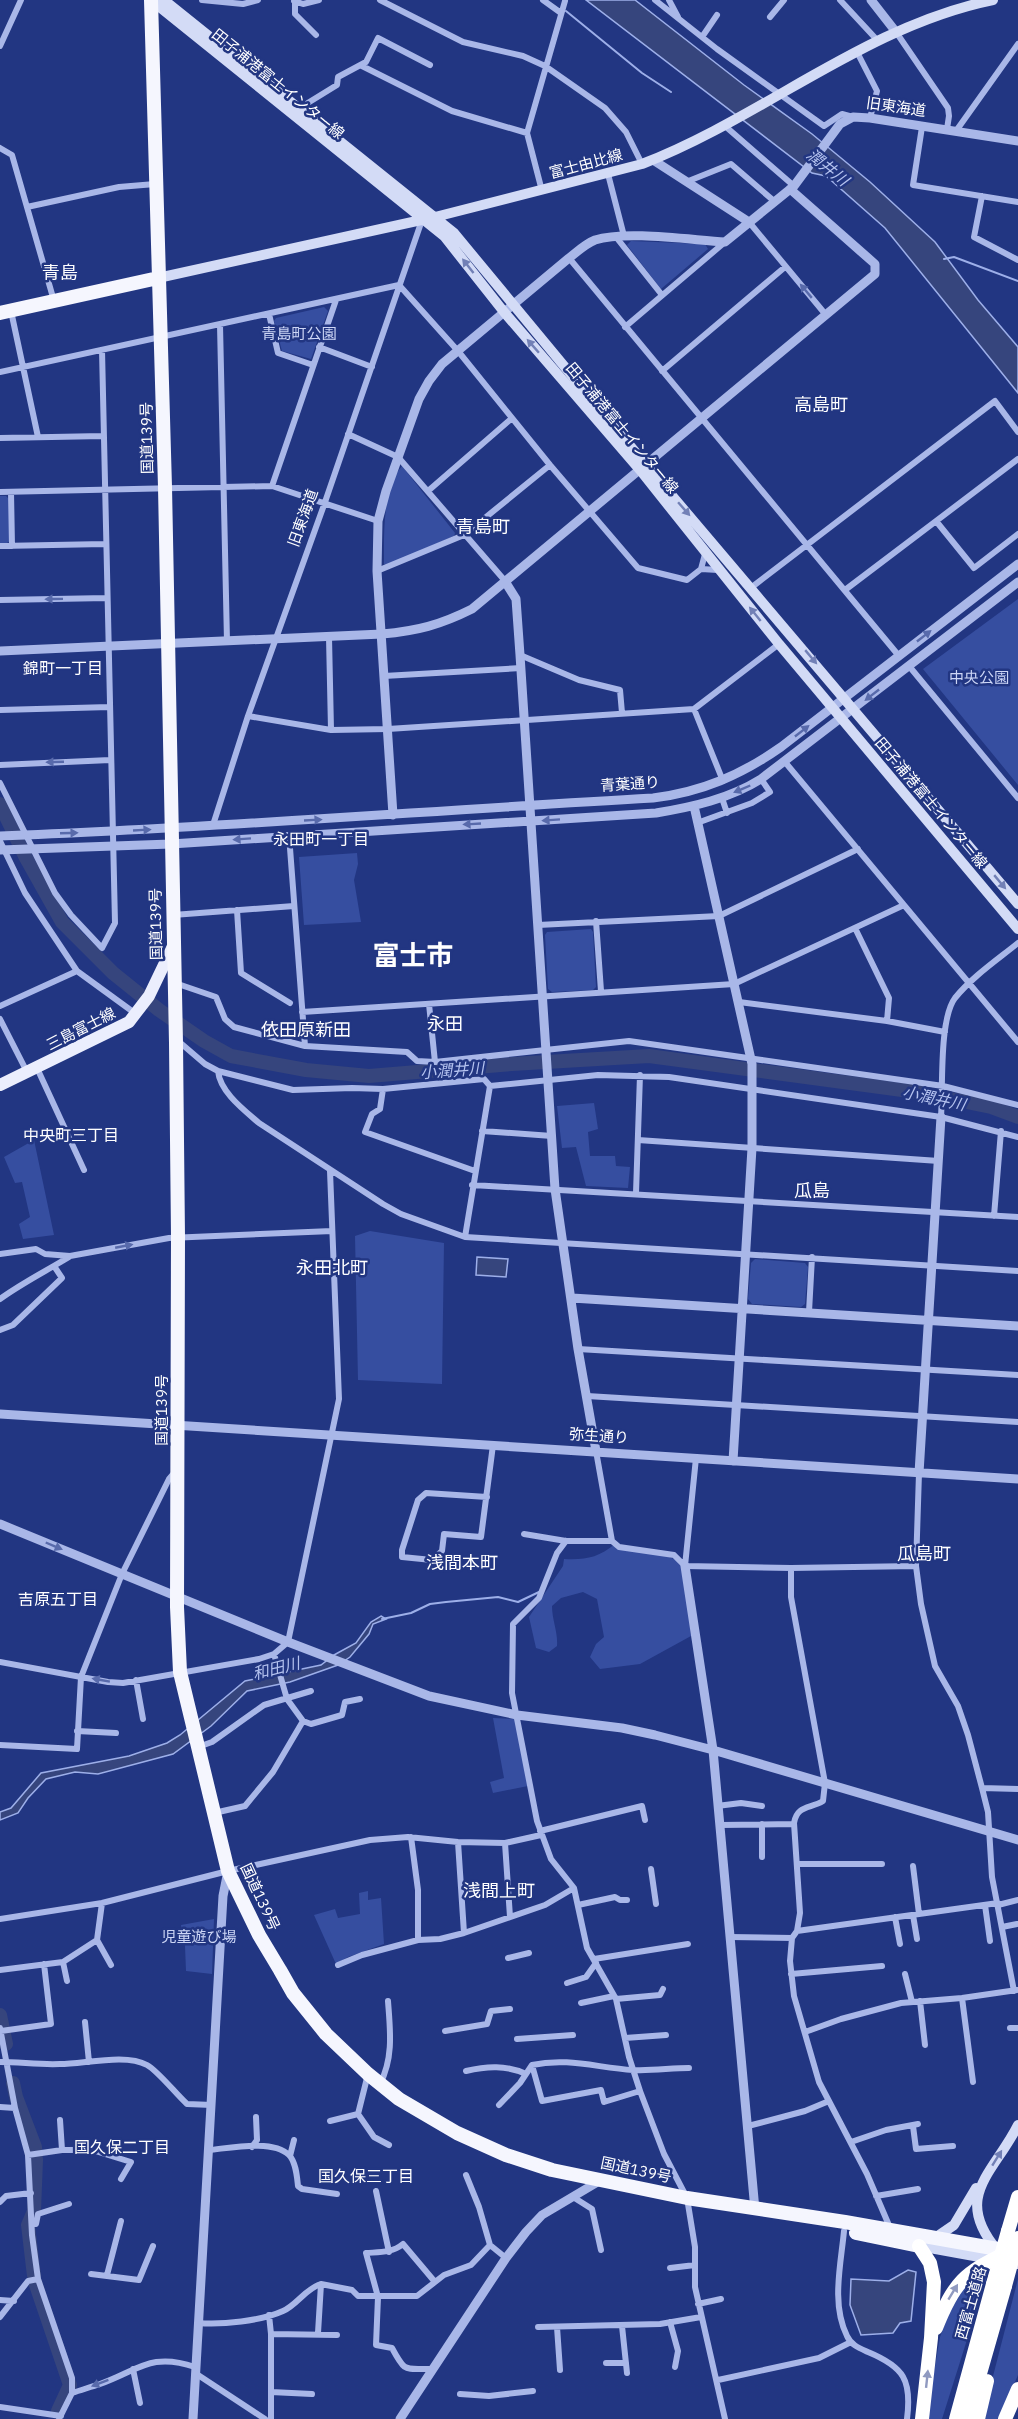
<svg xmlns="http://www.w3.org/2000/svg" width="1018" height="2419" viewBox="0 0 1018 2419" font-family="'IBM Plex Sans','Noto Sans JP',sans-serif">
<rect width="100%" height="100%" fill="#223682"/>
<path fill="#364ea0" d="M631,241L705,244L708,249L661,289L627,245Z
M324,307L328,311L311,359L282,351L274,321L276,318Z
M402,466L455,533L454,536L387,565L384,564C384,536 382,488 402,466Z
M0,496H6L9,499L10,541L7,543H0Z
M1018,599V785L923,669Z
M357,853L358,864L354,880L361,922L304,925L299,857Z
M591,929L593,932L596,987L593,990L552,992L548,989L545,935L547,932Z
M594,1103L598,1129L588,1132L590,1156H615L616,1166L630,1167L628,1188L586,1186L576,1147L562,1148L557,1106Z
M34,1140L54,1235L23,1239L19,1224L30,1217L22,1182L15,1183L4,1157Z
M370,1231L444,1243L442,1384L358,1380L355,1236Z
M755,1259L805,1263L808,1267L805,1304L801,1307L752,1304L748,1299L751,1263Z
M615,1544L616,1549C641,1551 665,1550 685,1566L691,1636L640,1664L600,1669L590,1657L596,1644L604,1637L597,1599L583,1592L561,1598L552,1606C552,1620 558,1632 557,1646L549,1652L536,1648L529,1617L563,1566L564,1559C585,1560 598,1558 615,1544Z
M493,1718L516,1719L528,1786L493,1793L490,1782L504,1778Z
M368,1891V1900L381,1898L384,1944L348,1957L336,1964L314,1915L335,1909L338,1918L360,1914L359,1893Z
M214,1919L212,1974L186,1971L185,1946L181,1925Z
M989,2270L942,2419H926L940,2337L956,2295L979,2271Z
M1018,2279V2375L999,2419H982Z"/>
<path fill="#36457d" stroke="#9dafe9" stroke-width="1.5" d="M586,0H635L744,85L812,134L870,182L935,242L978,300L1018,347V393L885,228L826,176L812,173Z
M477,1257L508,1259L506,1277L476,1275Z
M381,1616L386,1619L373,1624L369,1634L350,1657L338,1665L290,1682L247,1691L211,1726L173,1754L98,1774L75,1772L46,1779L28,1798L18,1813L0,1820V1812L11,1808L41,1773L129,1756L167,1743L180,1735L245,1681L321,1665L334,1655L356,1643L371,1622Z
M908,2270L916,2272L911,2321L900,2323L893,2333L861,2335L850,2305L851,2279L889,2281Z"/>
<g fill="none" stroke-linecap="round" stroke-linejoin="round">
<path stroke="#9dafe9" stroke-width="2" d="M566,11L642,73L671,92
M944,259L954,257L1018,281
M382,1619L411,1613L430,1604L446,1602L498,1597L518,1602L539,1592"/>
<path stroke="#36457d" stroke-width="14" d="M0,804L25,856L62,922L113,973L159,1010L204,1041L231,1056L306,1070L369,1076L512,1064L649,1056L917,1092L991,1107L1018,1117
M0,2015L6,2044
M13,2083L16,2097L35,2147L36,2160L34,2211L28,2225L34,2276
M35,2282L70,2385L58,2411"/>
<path stroke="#a9b7e8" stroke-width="6" d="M202,0L243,4L258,0
M380,0L463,42L523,56L545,66L605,108L626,132L642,164
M543,0L561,13
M655,0L717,49L824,126L842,114L853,117
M669,0L678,17
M840,0L878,41
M294,1L303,4L319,0
M295,2V14L316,35
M770,17L784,0
M896,32L948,108L949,116L947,129
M702,37L717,15
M0,46L21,0
M857,52L877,91L870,118
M362,66L452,111L527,133
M298,109L337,85L338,77L366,62L378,38L430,65
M725,126L794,186
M922,127L913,185L1018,202
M956,131L1018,44
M0,148L12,155L54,301
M608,174L624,236
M686,182L731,164L774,201
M542,191L527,133L565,1
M982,196L974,237L1018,260
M27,207L119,187L155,184
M749,222L826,315
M616,237L662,295
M569,258L899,656
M399,285L458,351L550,465L638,568L687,580L701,569L705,554
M11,311L38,437
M269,314L278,353L313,365
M220,325L227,641
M625,327L725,242
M319,347L372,367
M662,371L785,267
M0,372L399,285
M348,434L398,457L506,582
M0,438L103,436
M272,486L336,300
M428,491L511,419
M0,492L272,486L378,521
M11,492L12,546
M936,521L974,568L1018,534
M0,546L105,544
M701,569L718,570
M377,571L464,535L550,465
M752,587L995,401L1018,432
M845,590L1018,459
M0,600L107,598
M329,637L331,730
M520,655L579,680L620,690L622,713
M909,666L1018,798
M384,676L521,668
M694,709L723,781
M0,710L110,707
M248,716L331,730L388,729L694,709L779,644
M785,762L1018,1042
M0,765L110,760
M0,783L55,893L71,915L102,948L115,923L102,350
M722,798L727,813
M697,823L752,803L770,792L761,779
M213,825L248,716L324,505L422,220
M289,835L305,1046
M0,841L25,893L77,971L136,1014
M237,910L241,973L290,1003
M173,915L294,906
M596,921L601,991
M538,925L719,916L858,849
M855,928L889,998L887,1021
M175,983L216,997L225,1019L234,1027L305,1046L407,1052L417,1061L435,1062L629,1041L943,1086L1018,1105
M739,1002L887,1021L945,1032
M429,1004L435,1062
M0,1006L77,971
M302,1012L734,984L904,905
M0,1019L27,1072
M177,1040L205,1064L218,1071L293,1090L352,1088L383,1089L484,1079L490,1086
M37,1068L84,1170
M218,1071C220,1092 244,1110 259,1123L383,1204L401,1214L465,1237L1018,1271
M383,1089L380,1109L372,1114L365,1132L475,1171
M941,1117C943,1089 939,1019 955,998C972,977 997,960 1018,943
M482,1131L552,1136
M638,1140L939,1161
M472,1185L1018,1217
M636,1193L640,1075
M994,1216L1001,1131
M465,1237L490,1086L598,1075L669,1077L941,1117L1018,1137
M0,1254L36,1249L45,1254L70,1256L169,1238L332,1231
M0,1299C22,1283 46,1271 69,1257
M809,1312L812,1257
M0,1330L13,1325L62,1278L54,1266
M578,1349L1018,1375
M587,1396L1018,1422
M596,1451L612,1541L619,1547L674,1555L685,1566L791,1568L916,1566
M919,1473L916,1566L921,1604L935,1666L958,1706L968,1735L982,1788L988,1812L992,1877L1014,1991
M487,1497L426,1493L418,1500L402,1550V1557L432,1560L442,1551L444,1534L481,1537L493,1445
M524,1534L566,1541H612
M566,1541L557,1553L539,1598L513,1624L512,1693L537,1821L551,1859L574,1888L587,1948L616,1999L629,2057L640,2091L664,2154L687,2198L695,2247V2287L725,2419
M685,1566L696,1458
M791,1568V1597L825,1783L823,1801C810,1809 797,1805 794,1823L800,1913L797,1931L792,1938L790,1961L794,1996L819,2082L867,2174L891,2230
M274,1654L287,1699L303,1721
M0,1662L108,1682L123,1683L259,1659L274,1654L288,1642L339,1399L330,1171
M136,1680L143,1719
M77,1731L116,1733
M0,1745L77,1749L81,1677L122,1574L169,1479L175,1472
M198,1747L212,1742L264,1705L311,1691
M982,1788L1018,1789
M717,1806L741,1803L762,1806
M214,1813L245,1806L273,1772L303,1721L311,1724L342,1715L345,1702L360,1699
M720,1825L794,1824
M540,1831L642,1806L645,1820
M411,1837L418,1890V1940
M458,1842L464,1933
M505,1843L510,1917
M762,1857V1824
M797,1864H882
M913,1866L919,1914
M651,1869L656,1904
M578,1905L615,1897L620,1900H627
M985,1905L990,1941
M998,1905L1018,1900
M913,1915L917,1939
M895,1917L900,1944
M0,1919L102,1903L228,1871L370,1840L408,1837L458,1842L505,1843L541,1835
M1002,1927L1017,1924
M797,1931L998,1903
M730,1937L792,1938
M97,1940L111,1965
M508,1958L529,1953
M594,1959L688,1944
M63,1962L67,1981
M338,1965L362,1955L418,1940L440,1939L464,1933L545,1905L574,1888
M0,1970L63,1962L97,1940L102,1903
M791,1974L882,1966
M905,1974L912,2002
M567,1983L586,1977L596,1963
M962,1998L973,2082
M616,1999L660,1995L663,1989
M920,2001L925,2045
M581,2003L614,1996
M85,2022L89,2062
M0,2028L15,2108L28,2155L32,2235L38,2279L72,2378V2393L59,2419
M1010,2028H1018
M1,2031L51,2024L44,1964
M445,2031L487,2024L491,2011L510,2009
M805,2032L841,2019L901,2003L962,1998L1017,1990
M625,2038L666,2035
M517,2039L573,2035
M0,2062C20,2062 40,2065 60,2064C84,2064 126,2053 147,2065C158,2071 176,2094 187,2104L212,2105
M532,2065L542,2101L601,2090L604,2102L640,2091
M466,2071C487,2066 506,2065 526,2074
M380,2084C394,2057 390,2029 388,2001
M499,2105L520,2083L532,2065C568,2057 598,2068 633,2070C652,2071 671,2068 689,2068
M0,2107L15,2108
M358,2114L368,2074
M330,2121L358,2114L374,2137L389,2145
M748,2126L805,2111L829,2101
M913,2126L916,2149L953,2146
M851,2142L886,2130L918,2124
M252,2147L257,2140L256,2117
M62,2150H92L131,2162L121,2179
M209,2150C230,2148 273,2139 289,2155C296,2162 297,2177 298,2186L302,2189L337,2194
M28,2155L62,2150L60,2120
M290,2156L294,2140
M466,2175L479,2207L490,2245L506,2258
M376,2191L389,2252
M876,2196L918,2189
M573,2197L592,2209L601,2250
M0,2202L6,2196L31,2193
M36,2224L38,2214L69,2204
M844,2231C841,2264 831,2304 847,2336C851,2345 859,2348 868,2352C904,2367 912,2380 907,2419
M670,2268L695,2265
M91,2274L139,2280L153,2246
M107,2275L121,2221
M0,2300L14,2301
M698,2304L721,2299
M269,2315L271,2334V2419
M0,2317L28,2281L38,2279
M670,2322L678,2351L675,2367
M198,2323C222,2325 261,2321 283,2311C297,2305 305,2289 321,2284
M622,2326L627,2373
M538,2327L660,2324L701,2317
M557,2327L560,2370
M318,2333L321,2284L352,2290L358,2296H417L444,2275L471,2265L490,2245
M271,2334L337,2335
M606,2363H626
M133,2369L140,2403
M433,2369C404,2368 406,2374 392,2348L376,2345L378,2297L366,2253C380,2252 392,2253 403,2244L435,2282
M195,2373L265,2419
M718,2380L819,2358L851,2342
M271,2392L312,2394
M72,2393C81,2390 91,2387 100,2384C139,2370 151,2352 195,2367
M460,2394L489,2396L533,2391
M0,2407L61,2416"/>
<path stroke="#a9b7e8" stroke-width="9" d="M871,0L896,32
M653,160L749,222
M506,583L516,599L520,655L555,1189L578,1349L596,1451
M0,651L382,634C417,631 440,625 472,609L875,274V264L790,189
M694,806L752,1064V1148L733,1461
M393,815L377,571L378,521L386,491L419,399L429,381L442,364L569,258C577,252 585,244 595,240C626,230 691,240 725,242L794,186L840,124L853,117L870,118L1018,141
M0,836C218,828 436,810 653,798C702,792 741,775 781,747L1018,564
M0,850L171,844L656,813C692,807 729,799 761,779L1018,582
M572,1298L1018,1326
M0,1414L1018,1479
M919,1473L941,1117
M0,1524L288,1642L429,1696L517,1715L622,1728L655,1735L713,1750L1018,1840
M685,1566L713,1750L755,2210
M193,2419L223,1896L228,1871
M400,2419L506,2258L526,2232L542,2215L601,2180"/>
<path stroke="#d3dbf6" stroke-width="10" d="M151,0L444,236L504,312L640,470L779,644L1018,929
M164,0L454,233L646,465L1018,904
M158,278L435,217L642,164C762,118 865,26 993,0
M935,2238L954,2225L976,2188
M919,2246L1018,2264
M997,2250C952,2196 994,2173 1018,2125"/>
<path stroke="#ebeefd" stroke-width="12" d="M0,1085L129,1022L149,996L173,946"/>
<path stroke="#f5f6fe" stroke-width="14" d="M151,0L165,487L176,1043L178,1237L177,1607L180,1672L228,1871L259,1935L280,1970L293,1993L326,2034L368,2074L399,2099L457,2133L506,2155L552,2170L687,2198L845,2222L1009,2251
M0,313L158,278
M856,2233L919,2246"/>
<path stroke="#fff" stroke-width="14" d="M1008,2231L1018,2197
M919,2246L930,2263L934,2282L931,2338L922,2419
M936,2328C954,2282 964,2273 1008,2252
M956,2419L993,2284
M967,2419L1005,2286
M978,2419L987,2381
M1005,2419L1018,2389"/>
<path stroke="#fff" stroke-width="14" d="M993,2284L1008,2231
M1005,2286L1018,2238"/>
</g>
<defs><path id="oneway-solid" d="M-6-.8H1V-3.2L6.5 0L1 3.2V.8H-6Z" transform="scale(1.5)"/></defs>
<g fill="#7280b6">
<use href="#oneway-solid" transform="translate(468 266) rotate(-128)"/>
<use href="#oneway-solid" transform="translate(533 346) rotate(-131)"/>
<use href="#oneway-solid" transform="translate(684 509) rotate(49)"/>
<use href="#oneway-solid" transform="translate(755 614) rotate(-129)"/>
<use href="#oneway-solid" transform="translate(811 657) rotate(50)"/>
<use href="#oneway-solid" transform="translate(1000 882) rotate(50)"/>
<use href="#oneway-solid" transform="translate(997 2158) rotate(-58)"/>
</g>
<g fill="#586aab">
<use href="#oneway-solid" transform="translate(806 291) rotate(-130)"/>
<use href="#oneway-solid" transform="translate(54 599) rotate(179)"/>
<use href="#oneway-solid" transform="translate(924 636) rotate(-38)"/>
<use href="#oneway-solid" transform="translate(872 695) rotate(142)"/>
<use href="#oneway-solid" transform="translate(802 731) rotate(-38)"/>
<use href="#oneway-solid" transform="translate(55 762) rotate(178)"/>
<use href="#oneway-solid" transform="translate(742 789) rotate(157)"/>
<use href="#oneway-solid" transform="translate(313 820) rotate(-3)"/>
<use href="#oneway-solid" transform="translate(551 820) rotate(176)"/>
<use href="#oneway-solid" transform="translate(472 824) rotate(177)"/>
<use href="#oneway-solid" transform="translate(142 830) rotate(-3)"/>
<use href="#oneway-solid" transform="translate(69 833) rotate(-2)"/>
<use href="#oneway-solid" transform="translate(242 839) rotate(176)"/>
<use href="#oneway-solid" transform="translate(124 1246) rotate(-11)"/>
<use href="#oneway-solid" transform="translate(54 1546) rotate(23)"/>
<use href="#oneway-solid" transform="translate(101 1680) rotate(-170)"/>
<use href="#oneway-solid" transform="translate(100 2383) rotate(159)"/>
</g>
<g fill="#909ac0">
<use href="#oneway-solid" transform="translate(953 2292) rotate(-59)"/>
<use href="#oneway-solid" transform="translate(927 2379) rotate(-84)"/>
</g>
<g text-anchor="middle" stroke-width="5" stroke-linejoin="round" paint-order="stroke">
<g font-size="15" fill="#fff" stroke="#223682">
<text transform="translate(278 84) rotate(39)" y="5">田子浦港富士インター線</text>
<text transform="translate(896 107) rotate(8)" y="5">旧東海道</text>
<text transform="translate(586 164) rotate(-15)" y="5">富士由比線</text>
<text transform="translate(622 428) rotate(50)" y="5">田子浦港富士インター線</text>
<text transform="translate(147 438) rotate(-91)" y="5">国道139号</text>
<text transform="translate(303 518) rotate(-70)" y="5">旧東海道</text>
<text transform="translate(630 784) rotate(-4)" y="5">青葉通り</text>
<text transform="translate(931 803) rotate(50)" y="5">田子浦港富士インター線</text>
<text transform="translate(156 924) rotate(-91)" y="5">国道139号</text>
<text transform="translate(81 1029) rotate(-27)" y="5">三島富士線</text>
<text transform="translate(162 1410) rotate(-90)" y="5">国道139号</text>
<text transform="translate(599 1436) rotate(4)" y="5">弥生通り</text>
<text transform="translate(260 1897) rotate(65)" y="5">国道139号</text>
<text transform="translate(636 2170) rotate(12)" y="5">国道139号</text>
<text transform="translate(971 2303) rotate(-74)" y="5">西富士道路</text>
</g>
<g font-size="15" fill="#cdd6f6" stroke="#223682">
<text x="299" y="339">青島町公園</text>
<text x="979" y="683">中央公園</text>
<text x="199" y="1942">児童遊び場</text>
</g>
<g font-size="16" font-style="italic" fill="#b4c2ef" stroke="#223682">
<text transform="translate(828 167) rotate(39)" y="6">潤井川</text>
<text transform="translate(452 1070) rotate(-4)" y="6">小潤井川</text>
<text transform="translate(934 1098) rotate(12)" y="6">小潤井川</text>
<text transform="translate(276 1668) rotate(-14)" y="6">和田川</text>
</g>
<g font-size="16" fill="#fff" stroke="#223682">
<text x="63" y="674">錦町一丁目</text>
<text x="321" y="845">永田町一丁目</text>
<text x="71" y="1141">中央町三丁目</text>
<text x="58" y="1605">吉原五丁目</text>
<text x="122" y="2153">国久保二丁目</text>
<text x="366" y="2182">国久保三丁目</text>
</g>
<g font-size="18" fill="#fff" stroke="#223682">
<text x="60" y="279">青島</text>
<text x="821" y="411">高島町</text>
<text x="483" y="533">青島町</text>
<text x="445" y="1030">永田</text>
<text x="306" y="1036">依田原新田</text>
<text x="812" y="1197">瓜島</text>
<text x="332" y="1274">永田北町</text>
<text x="924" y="1560">瓜島町</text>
<text x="462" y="1569">浅間本町</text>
<text x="499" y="1897">浅間上町</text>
</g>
<g font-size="27" font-weight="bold" fill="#fff" stroke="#223682">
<text x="413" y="965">富士市</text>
</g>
</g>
</svg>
